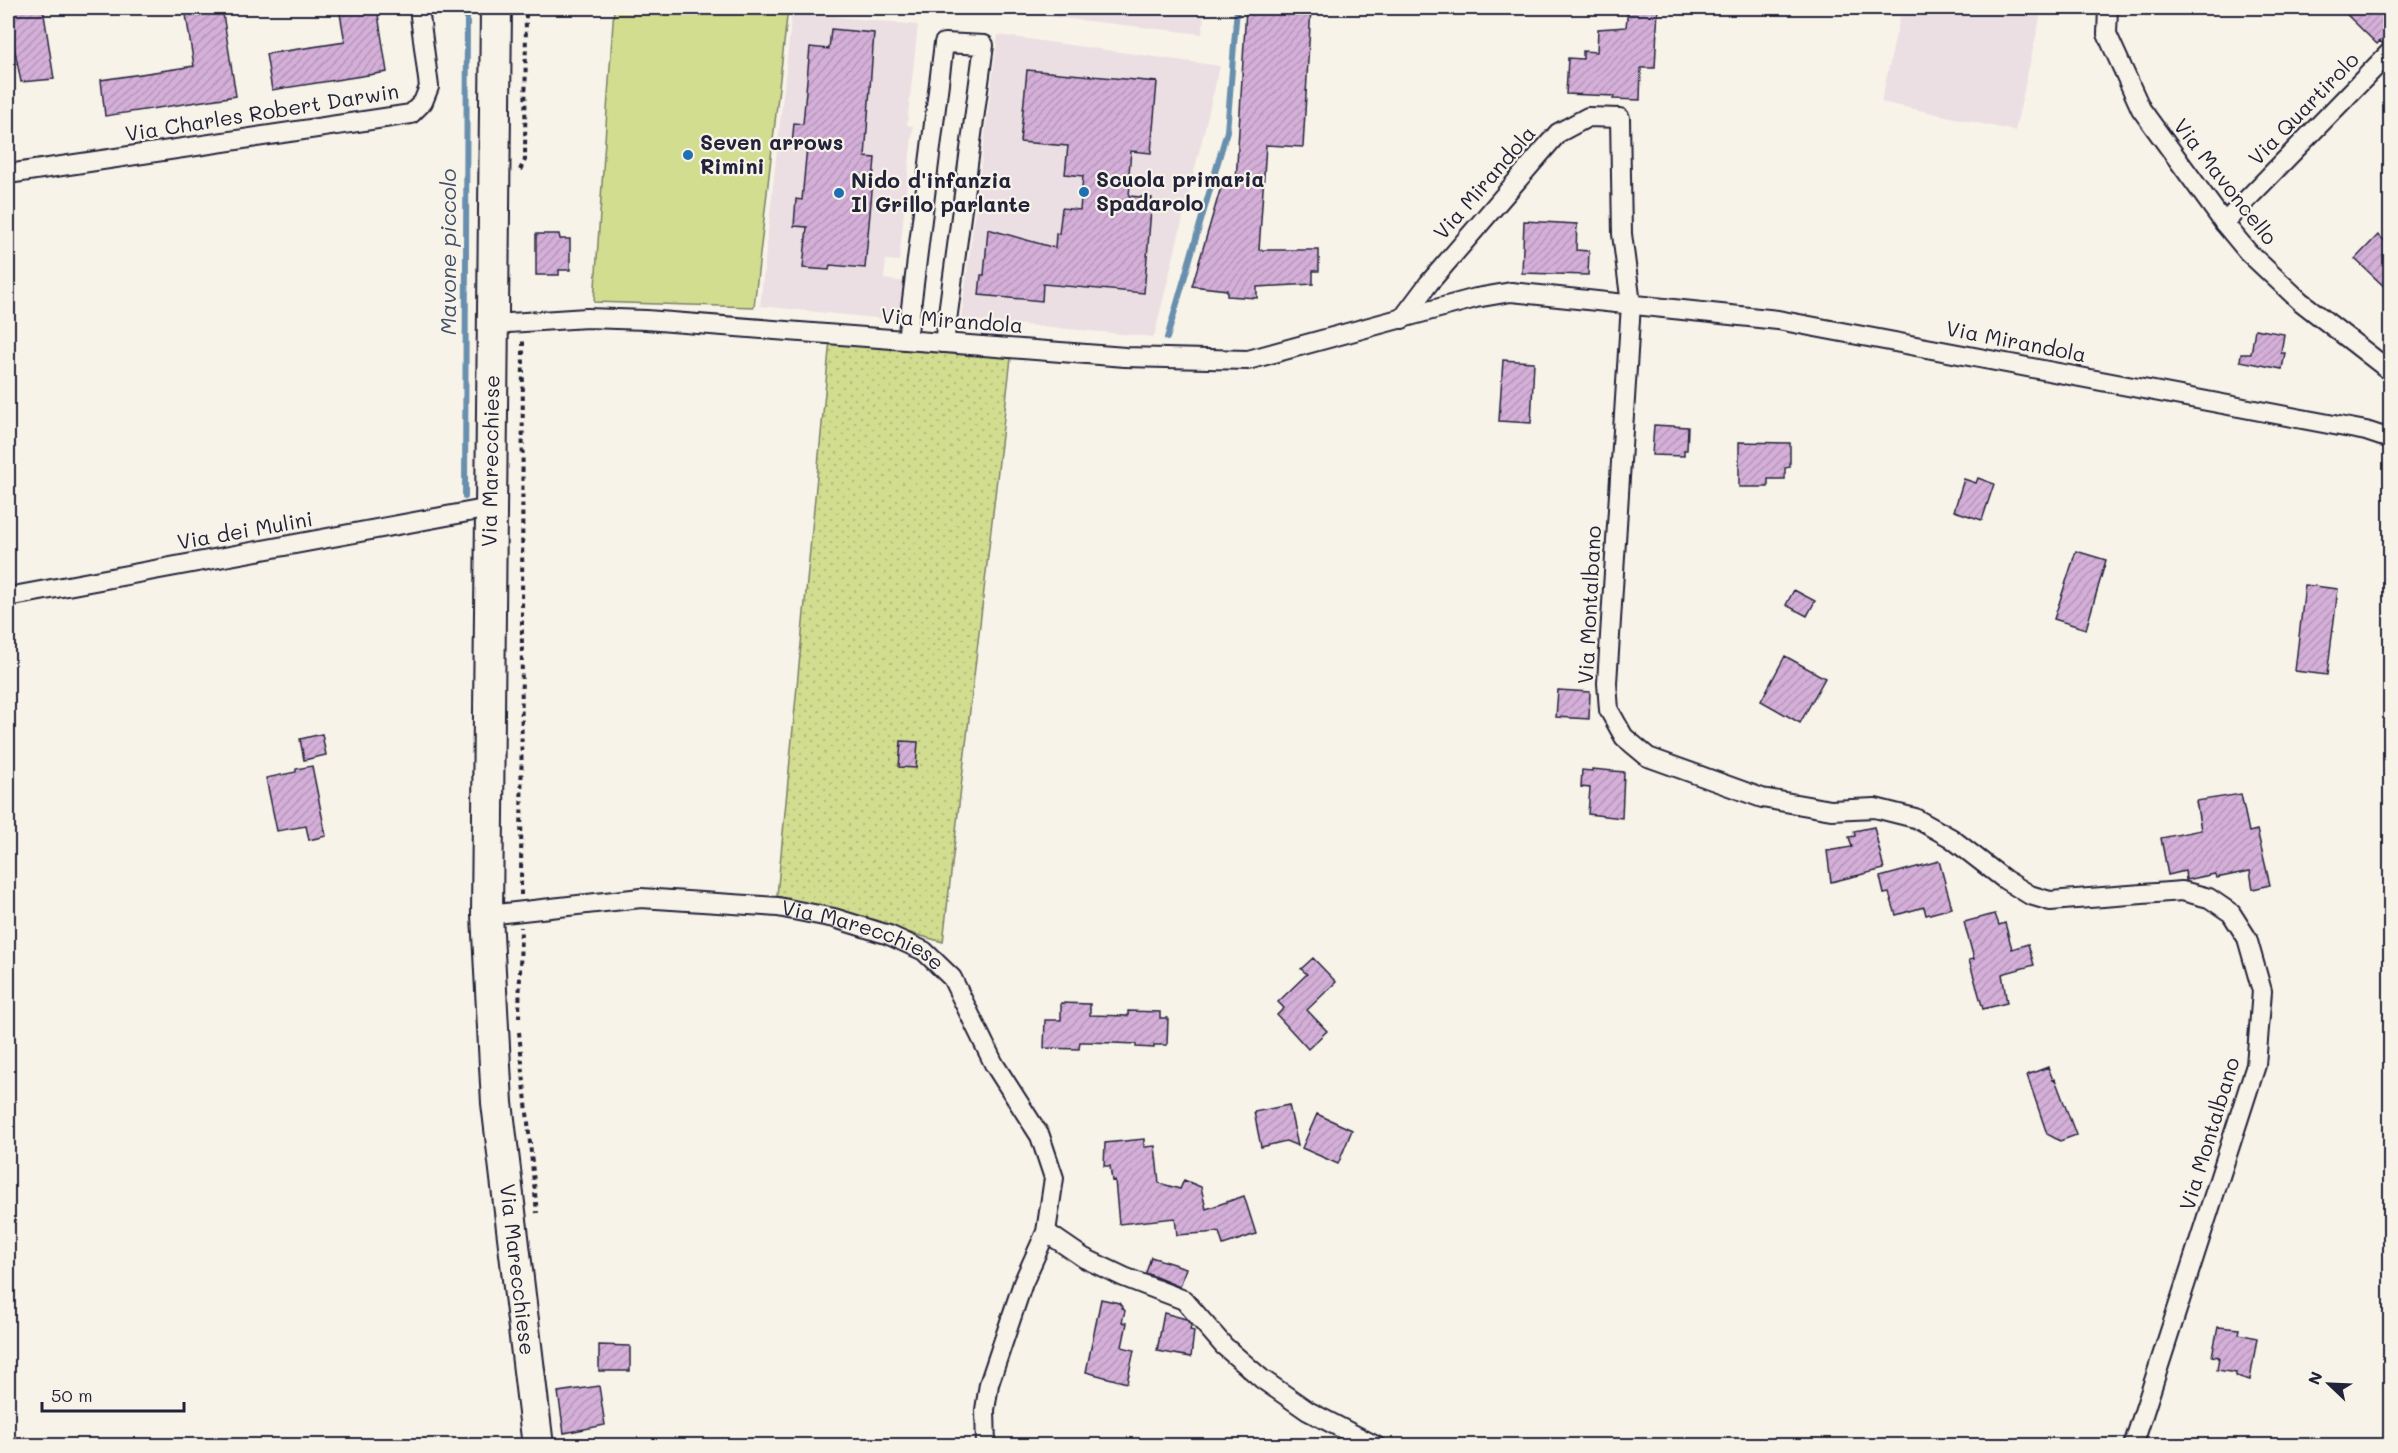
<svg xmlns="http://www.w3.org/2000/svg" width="2398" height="1453" viewBox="0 0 2398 1453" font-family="Mali,sans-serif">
<defs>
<pattern id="grass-dots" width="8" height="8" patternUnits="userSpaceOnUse" patternTransform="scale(1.5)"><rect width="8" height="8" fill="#d2dd90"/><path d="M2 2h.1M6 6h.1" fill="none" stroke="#b4bd7d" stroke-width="1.8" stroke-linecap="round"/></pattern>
<pattern id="building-hatch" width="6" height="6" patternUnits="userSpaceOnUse" patternTransform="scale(1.5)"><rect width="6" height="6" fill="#d4afd8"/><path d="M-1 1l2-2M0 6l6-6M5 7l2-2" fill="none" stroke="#b696ba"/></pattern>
</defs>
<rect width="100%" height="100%" fill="#f7f3e8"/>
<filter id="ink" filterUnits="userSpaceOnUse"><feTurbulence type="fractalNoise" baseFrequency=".0167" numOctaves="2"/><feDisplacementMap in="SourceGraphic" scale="12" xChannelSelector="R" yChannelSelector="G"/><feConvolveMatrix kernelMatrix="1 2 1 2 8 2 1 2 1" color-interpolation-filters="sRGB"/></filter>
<g filter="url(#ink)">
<path fill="#ecdfe3" d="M973,8H1205L1202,34Z
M1902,8L2042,9L2015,131L1881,102Z
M792,12L918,25L907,125L913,126L899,261L886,260L884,279L906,282L903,308L897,317L884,319L760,306Z
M998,35L1220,66L1154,337L961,319Z"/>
<path fill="url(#grass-dots)" stroke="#7a8066" stroke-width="1.5" d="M830,340L1011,358L943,942L777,896Z"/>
<path fill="#d2dd90" stroke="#7a8066" stroke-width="1.5" d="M614,8H788L754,307L594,302Z"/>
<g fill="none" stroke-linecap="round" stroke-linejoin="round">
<path stroke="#698fae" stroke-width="6" d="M1167,338L1227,131L1237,8
M465,497L467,8"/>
</g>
<path fill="url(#building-hatch)" stroke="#22223b" stroke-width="1.5" d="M10,8H43L54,79L21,82L8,16Z
M185,8H222L236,96L105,116L101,80L194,66Z
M339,8H377L387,72L272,90L266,54L345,42Z
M1246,8H1311L1303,147L1266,145L1259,250H1319V271H1313V284L1257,287V298L1227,296V290L1192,286L1223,180L1236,182Z
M1628,8H1658L1655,68H1641L1640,100L1613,99L1614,96L1566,94L1568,58L1583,59V51L1597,52L1598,29L1626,27Z
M2340,8H2391V41L2383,44L2380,41L2377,44Z
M831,29L874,33L865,157L875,158L865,268L830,265L829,270L803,268L807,227L794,226L796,199L802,200L807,146L792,145L794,123L803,124L810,47L829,49Z
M1027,70L1157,82L1151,153L1131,151L1128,184H1130L1129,196L1152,198L1144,293L1043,284L1042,301L979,295L981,275H984L988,229L1055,248L1056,233L1059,234L1062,208L1080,210L1083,176L1065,174L1068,146L1020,142Z
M1524,221L1577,224L1576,250L1589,251L1588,275L1522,273Z
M536,234H559L560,239H570V270H559V275H536Z
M2378,235L2391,246V293L2355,259Z
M2255,329L2284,334L2281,353H2285L2282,369L2240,361L2241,354H2251Z
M1503,360L1534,362L1531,423L1499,421Z
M1654,425L1688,427L1687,450H1684V456L1652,455Z
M1739,442L1790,443V467L1785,468V479H1768V487H1739Z
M1978,478L1994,484L1982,520L1954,511L1964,479L1976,483Z
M2076,551L2106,560L2086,629L2054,619Z
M2305,585L2338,589L2327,675L2295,671Z
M1794,590L1815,601L1807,616L1786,605Z
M1785,656L1825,678L1800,723L1761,701Z
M1558,690L1590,692L1589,719L1556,717Z
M322,734L326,755L304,760L300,739Z
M901,741L918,742L916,768L899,767Z
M312,766L326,836L309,840L306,826L277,831L266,778L296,772V769Z
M1592,769L1624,772L1622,818L1588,814L1590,788L1581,787L1582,770L1592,771Z
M2241,794L2249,832L2257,830L2270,885L2253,889L2250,871L2216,878L2215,874L2186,880L2185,871L2168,875L2161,838L2201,830L2196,801Z
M1874,827L1884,869L1831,882L1827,851L1852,847L1849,837L1855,836L1854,831Z
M1939,861L1952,908L1926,915L1924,907L1896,915L1889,893L1884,894L1880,877Z
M1995,914L1999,925L2005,923L2012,949L2028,944L2034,965L2002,974L2007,1003L1983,1009L1969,960L1974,959L1964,922Z
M1313,958L1336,982L1307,1010L1327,1031L1308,1049L1277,1015L1284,1008L1278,1002L1307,974L1301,969Z
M1061,1003L1090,1004V1015L1128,1016V1011L1160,1012V1018H1168L1167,1045H1154V1048L1136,1047V1044L1089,1042H1080L1079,1049L1044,1048L1045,1020H1061Z
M2048,1067L2053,1080L2055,1079L2076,1135L2060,1141L2047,1134L2027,1075Z
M1289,1105L1298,1146L1286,1141L1261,1147L1254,1112Z
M1317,1114L1352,1130L1338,1164L1302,1148Z
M1144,1139V1147L1155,1146L1159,1183L1180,1189L1184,1180L1201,1187L1206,1209L1244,1196L1256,1234L1223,1245L1219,1232L1177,1235L1175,1218L1119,1224L1115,1180L1112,1181L1110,1166H1104L1105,1143Z
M1151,1257L1186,1268L1180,1287L1146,1273Z
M1101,1299L1119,1303L1125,1311L1122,1322L1127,1323L1122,1347L1134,1350L1127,1383L1086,1372Z
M1164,1313L1186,1319L1191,1325L1190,1330L1194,1331L1191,1357L1157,1351Z
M2218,1327L2240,1329L2239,1334L2257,1338L2250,1380L2236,1376V1373L2217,1370L2219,1357L2212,1356Z
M599,1345L630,1346V1371H599Z
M599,1386L605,1425L564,1433L558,1392Z"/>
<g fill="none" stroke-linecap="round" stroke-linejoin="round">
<g stroke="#22223b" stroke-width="22">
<g id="street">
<path d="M2108,8L2107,34L2141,109L2224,223L2248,252L2300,301L2390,371"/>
<path d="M8,174L411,114L423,102L429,87L419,8"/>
<path d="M2224,223L2390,52"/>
<path d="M1402,319L1429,283L1558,133L1588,117L1620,118L1622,234L1631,304L1607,683L1609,710L1624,737L1648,757L1762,798L1831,810L1875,808L1915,818L1951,838L2004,879L2030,895L2050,901L2182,891L2209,898L2231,913L2247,938L2262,991L2256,1065L2133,1446"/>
<path d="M494,324L587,318L646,320L1125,357L1248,360L1476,298L1511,292L1778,320L2366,431L2390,439"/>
<path d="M907,340L944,43L984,45L944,343"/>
<path d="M8,597L490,508"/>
<path id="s1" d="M487,915L641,898L778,907L834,918L889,935L924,951L952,978L994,1064L1040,1136L1054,1178L1046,1232L1023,1283L989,1384L985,1410L986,1446"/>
<path d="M1046,1232L1084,1258L1124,1277L1184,1300L1224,1346L1262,1379L1308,1411L1376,1446"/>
</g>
</g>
<g stroke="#22223b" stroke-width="34">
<g id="primary">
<path id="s2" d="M496,8L487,915L497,1103L538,1446"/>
</g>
</g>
<path stroke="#22223b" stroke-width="4" stroke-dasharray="4.5 4.5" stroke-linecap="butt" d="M520,170L525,160L526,8
M521,895L523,339
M519,1018L521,927
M519,1032L537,1213"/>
<use href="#street" stroke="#f7f3e8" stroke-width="18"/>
<use href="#primary" stroke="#f7f3e8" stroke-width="30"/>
</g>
</g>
<g fill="#1f6fb2" stroke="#f7f3e8" stroke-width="2">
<circle cx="688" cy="155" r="6"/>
<circle cx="1084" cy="192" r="6"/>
<circle cx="839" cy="193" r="6"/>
</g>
<g text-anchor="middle" stroke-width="4.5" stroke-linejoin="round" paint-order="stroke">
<g font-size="21" fill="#22223b" stroke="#f7f3e8">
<text transform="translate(2304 109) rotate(-46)" y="7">Via Quartirolo</text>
<text transform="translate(262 113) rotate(-9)" y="7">Via Charles Robert Darwin</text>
<text transform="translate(2225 182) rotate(52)" y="7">Via Mavoncello</text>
<text transform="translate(1485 183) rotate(-49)" y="7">Via Mirandola</text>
<text transform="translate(952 321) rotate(4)" y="7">Via Mirandola</text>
<text transform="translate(2016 342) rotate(11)" y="7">Via Mirandola</text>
<text transform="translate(491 461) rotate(-89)" y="7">Via Marecchiese</text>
<text transform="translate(245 531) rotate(-10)" y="7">Via dei Mulini</text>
<text transform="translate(1590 605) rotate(-87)" y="7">Via Montalbano</text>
<text dy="7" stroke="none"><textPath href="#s1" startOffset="382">Via Marecchiese</textPath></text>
<text transform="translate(2210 1134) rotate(-73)" y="7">Via Montalbano</text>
<text dy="7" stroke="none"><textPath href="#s2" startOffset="1263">Via Marecchiese</textPath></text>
</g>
<g font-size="21" font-weight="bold" fill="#22223b" stroke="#f7f3e8" text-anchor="start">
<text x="700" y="150">Seven arrows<tspan x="700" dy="24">Rimini</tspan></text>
<text x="1096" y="187">Scuola primaria<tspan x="1096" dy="24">Spadarolo</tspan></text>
<text x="851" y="188">Nido d'infanzia<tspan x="851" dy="24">Il Grillo parlante</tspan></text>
</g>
<g font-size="22" font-style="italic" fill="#40506b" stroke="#f7f3e8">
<text transform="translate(448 252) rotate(-90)" y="8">Mavone piccolo</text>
</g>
</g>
<rect width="2398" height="1453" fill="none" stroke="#f7f3e8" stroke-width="30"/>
<rect x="15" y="15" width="2368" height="1423" fill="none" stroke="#22223b" stroke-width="2" filter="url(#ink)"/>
<g transform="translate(2329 1384) rotate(293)" stroke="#f7f3e8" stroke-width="4.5" paint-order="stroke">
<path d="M0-4.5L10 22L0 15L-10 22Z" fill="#22223b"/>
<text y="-9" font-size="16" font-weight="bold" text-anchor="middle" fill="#22223b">N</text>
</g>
<path d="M42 1402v9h142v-9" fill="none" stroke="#22223b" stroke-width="3"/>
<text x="51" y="1402" font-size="18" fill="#22223b" stroke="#f7f3e8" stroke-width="4.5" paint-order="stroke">50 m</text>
</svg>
